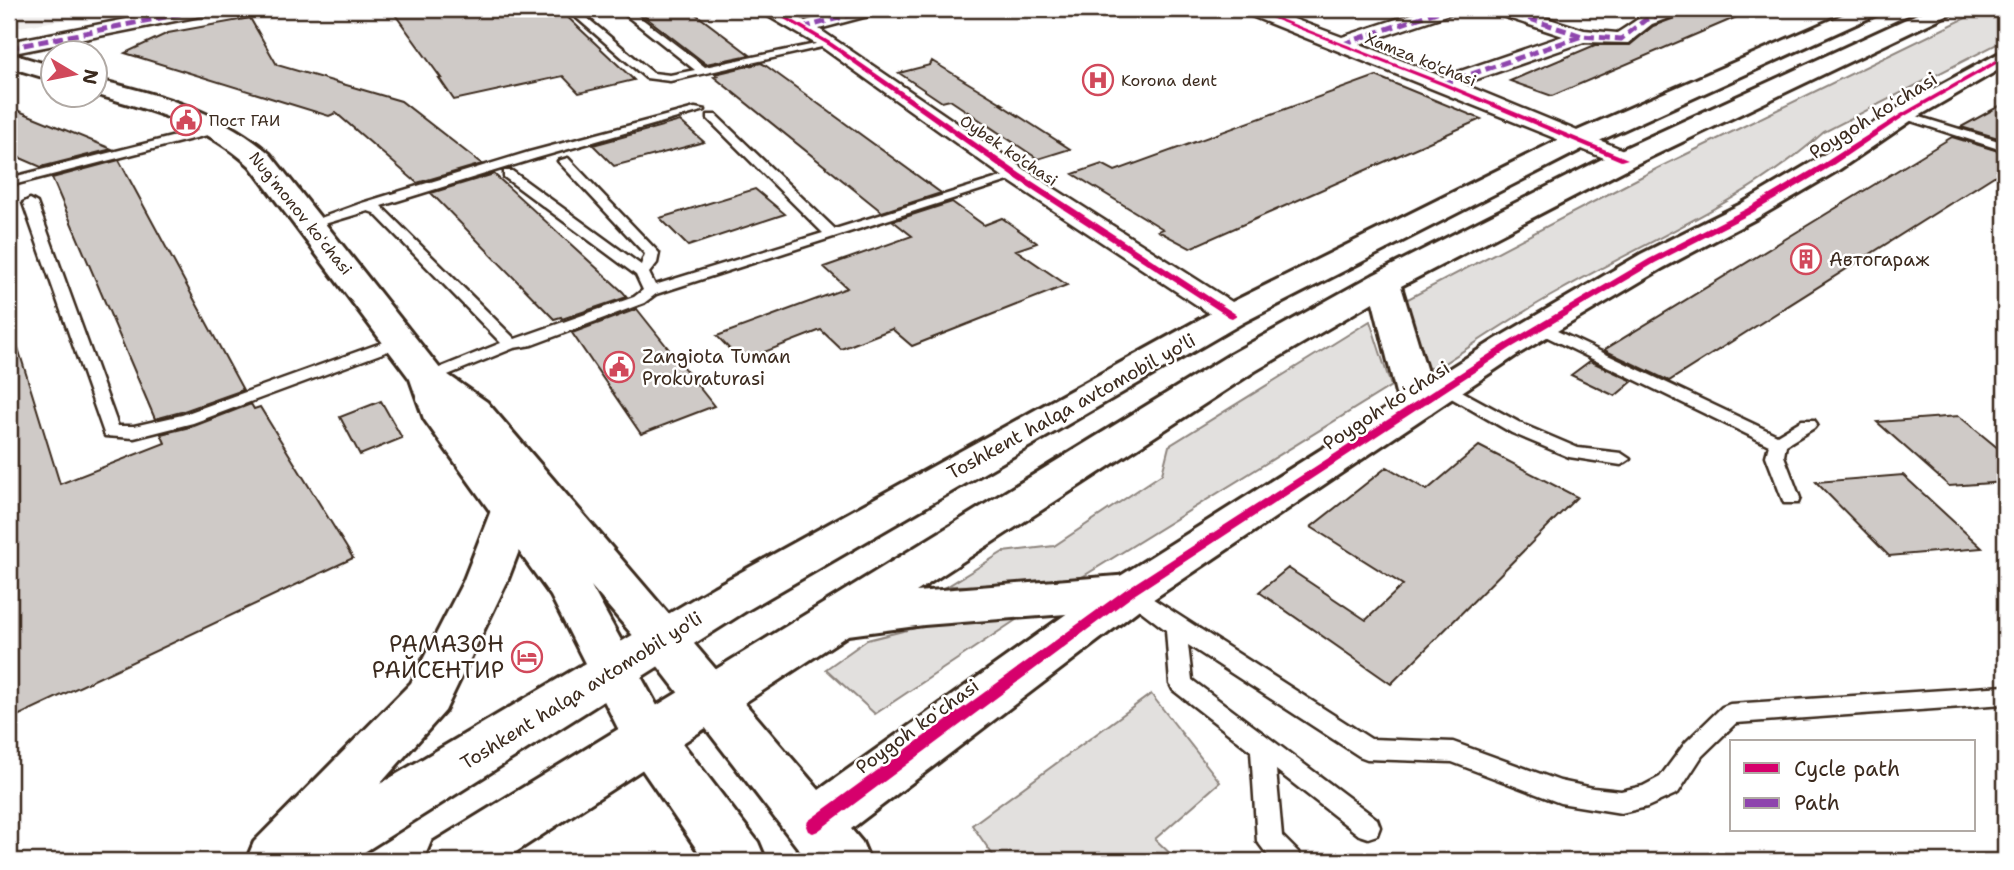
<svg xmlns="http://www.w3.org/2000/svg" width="2014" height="870" viewBox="0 0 2014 870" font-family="'Shantell Sans',sans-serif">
<rect width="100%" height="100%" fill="#fff"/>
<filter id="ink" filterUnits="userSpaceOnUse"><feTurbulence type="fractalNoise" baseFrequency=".0143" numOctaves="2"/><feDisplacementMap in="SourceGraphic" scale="14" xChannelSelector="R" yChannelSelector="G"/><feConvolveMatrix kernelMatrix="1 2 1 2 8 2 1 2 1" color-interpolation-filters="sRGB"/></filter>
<g filter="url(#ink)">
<path fill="#f1efee" d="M11,9H132L12,28Z"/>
<path fill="#e2e0de" stroke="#8e857e" stroke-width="2" d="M1984,9H2005V40L1824,132C1746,202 1647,241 1558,292C1516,315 1476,343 1435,369L1419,366L1402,302L1658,168Z
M1370,321L1391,386L1069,585L948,586L1003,552L1054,546L1162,474L1169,446Z
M1025,614L875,714L826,669L867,640L927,625Z
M1151,694L1220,782L1155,839L1178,861H997L972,825Z"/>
<path fill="#cfcac7" stroke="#3b2a1e" stroke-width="2" d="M391,9H493L489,13L498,18L522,9H559L634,80L579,93L563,76L454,100L439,78H441Z
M635,9H689L750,55L706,64Z
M1687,9L1753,10L1552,96L1510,81L1595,45H1630L1653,26L1683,15Z
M250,18L277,65L401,101L482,164L417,183L336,113L329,116L125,53L168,33Z
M932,61L1003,104H1000L1070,149L1038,159L950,100L942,102L899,73L930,65Z
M761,63L765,65L941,193L882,212L714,77L718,76L715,74Z
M1376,76L1481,119L1190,248L1158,231L1163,229L1073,174L1102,164L1115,171Z
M2005,103V140L1961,127Z
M9,107L112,149L41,167L9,153Z
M680,121L704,142L614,166L593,145Z
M1952,137L2005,153V169L1669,381L1604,350Z
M119,160L243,390L181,412L155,419L52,178Z
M494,174L623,292L627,297L562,319L561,317L554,319L431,193Z
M755,189L785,214L688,246L660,218Z
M952,202L984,225L1002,218L1037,243L1016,250L1067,285L912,346L892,329L841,349L821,330L741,361L717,336L847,288L824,267L912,236L893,221Z
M637,309L714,406L641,434L572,333Z
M15,338L60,484L165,443L161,434L194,426L251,404L254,409L260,407L353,558L9,720V339Z
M1590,361L1633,381L1615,396L1571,375Z
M381,401L402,438L360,455L340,417Z
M1959,416L2005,454V482L1949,486L1877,422Z
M1479,446L1577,497L1391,684L1259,592L1288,568L1366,620L1403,585L1311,527L1387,467L1427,490Z
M1903,475L1982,548L1889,556L1816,482Z"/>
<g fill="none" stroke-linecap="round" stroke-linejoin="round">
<g stroke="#3b2a1e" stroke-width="5">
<path id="lane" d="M519,9L497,15L492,12L499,9Z
M571,9H583L580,12L653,73L670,75L695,70L618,9H629L705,67L830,41L835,44L670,81L646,78L571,13Z
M695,108L705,110L537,158L381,206L515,339L634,297L643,290L636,275L504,177V171H512L641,265L645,254L558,161L568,158L659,253L657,263L649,273L655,285L823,233L708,119V115H716L835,229L1014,173H1022L1024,176L656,294L644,303L532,345L514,348L428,383L420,378L422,375L501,343L374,213L368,211L311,228L304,224L362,203L529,152Z
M1899,113H1907L2005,143V151L1899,117Z
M219,125L225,129L223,131L9,186V178Z
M30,199L37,203L118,426H134L182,415L395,338L401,336L409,341L407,344L193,423L134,438L105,436L23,203Z
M1538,322L1777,435L1802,420H1814L1817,424L1814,428L1786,445L1784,456L1800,498L1798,503H1784L1782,498L1766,456L1769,445L1533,330L1530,327Z
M1445,382L1524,425L1578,448L1621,453L1630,459L1621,465L1569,457L1512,433L1439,391L1437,387L1439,383Z
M1130,584L1371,739L1453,742L1560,781L1593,788L1621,791L1643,786L1660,777L1686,742L1722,707L1730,704L2005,686V704L1736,723L1702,756L1678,793L1647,807L1621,813L1560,803L1452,762L1367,759L1359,756L1188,645L1192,680L1377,819L1380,827L1377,835L1368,838L1359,835L1276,770L1282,836L1298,852L1302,861H1272L1257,841L1251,751L1173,690L1170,684L1166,630L1123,597L1120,592L1123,587Z"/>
</g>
<g stroke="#3b2a1e" stroke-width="5">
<path id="street" d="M178,9H214L205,15L9,54V42Z
M761,9H783L805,21L851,9H881L879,13L819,29L1027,171L1243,309L1247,315L1243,321L1232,324L1221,321L1009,181L823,48L763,13Z
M1242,9H1267L1342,37L1427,9H1454L1452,13L1360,44L1443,77L1563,36L1493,13L1491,9H1518L1584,30L1617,33C1648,14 1645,7 1684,9L1682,13L1652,24L1628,43L1584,42L1463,84L1633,154L1636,159L1633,164L1624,166L1244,13Z"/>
</g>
<g stroke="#3b2a1e" stroke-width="6">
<path id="secondary" d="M2005,50V66L1912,120L1837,171L1759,217L1663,268L1520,353L1146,604L851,829L862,842L870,861H808L647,652L591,586L666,722L758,842L766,861H705L630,752L551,596L424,419L410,379L250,166C206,125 151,110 94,94V79C157,94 220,111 270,154L441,370L487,402L819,790L1114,580L1496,339L1641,254L1739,205L1817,159L1894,110Z
M9,53L52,66V80L9,67Z"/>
</g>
<g stroke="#3b2a1e" stroke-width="6">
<path id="highway" d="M1856,9H1883L1880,13L1588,146L1244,322L746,611L350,861H246L254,842L411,683L463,582L495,500L510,496L525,500L531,510L528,527L507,582L445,711L380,784L714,587L1220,308L1570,134Z
M1928,9H1954L1951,13L1634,165L1401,286L1437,405L1431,413L1418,417L1405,413L1399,405L1373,302L1255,371L916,592L1130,575L1146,580L1153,592L1146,604L1130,609L924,625L848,635L502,861H426L434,842L1229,355L1373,275L1614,153Z"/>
</g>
<use href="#lane" fill="#fff" fill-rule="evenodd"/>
<use href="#street" fill="#fff" fill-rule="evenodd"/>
<use href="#secondary" fill="#fff" fill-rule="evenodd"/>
<use href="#highway" fill="#fff" fill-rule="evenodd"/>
<path stroke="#8e44ad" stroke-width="5" stroke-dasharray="10 5" stroke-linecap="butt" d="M1500,9L1582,36
M802,28L872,9
M1343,44L1445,9
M9,48L205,9
M1443,84L1582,36L1621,39L1645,20L1675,9"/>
<g stroke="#fff" stroke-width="5">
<path id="cycleway" d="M767,9H774L832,43L1021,174L1237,315L1232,318L1229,317L1015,178L828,45Z
M1248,9H1255L1445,83L1628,159L1621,161L1441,85Z
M2005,55V59L1905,116L1830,167L1752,213L1655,263L1511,348L1134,595L818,831L813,833L808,831L806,826L808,821L1126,589L1505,344L1649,259L1746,209L1824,163L1901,114Z"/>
</g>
<use href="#cycleway" fill="#d6006c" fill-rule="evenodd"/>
</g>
</g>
<defs>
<g id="hospital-ring" transform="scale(1.575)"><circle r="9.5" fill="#fff" stroke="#d1495b" stroke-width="1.5"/><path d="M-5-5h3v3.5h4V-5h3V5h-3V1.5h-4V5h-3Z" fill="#d1495b"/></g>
<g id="civic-ring" transform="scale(1.575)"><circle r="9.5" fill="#fff" stroke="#d1495b" stroke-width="1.5"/><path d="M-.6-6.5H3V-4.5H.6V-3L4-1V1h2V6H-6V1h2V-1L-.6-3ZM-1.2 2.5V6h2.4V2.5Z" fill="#d1495b"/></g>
<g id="building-ring" transform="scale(1.575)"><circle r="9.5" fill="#fff" stroke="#d1495b" stroke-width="1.5"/><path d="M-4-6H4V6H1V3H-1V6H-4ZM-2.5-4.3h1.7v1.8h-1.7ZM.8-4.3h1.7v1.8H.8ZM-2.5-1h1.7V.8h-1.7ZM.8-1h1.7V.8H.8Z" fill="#d1495b"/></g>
<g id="hotel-ring" transform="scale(1.575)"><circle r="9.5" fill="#fff" stroke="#d1495b" stroke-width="1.5"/><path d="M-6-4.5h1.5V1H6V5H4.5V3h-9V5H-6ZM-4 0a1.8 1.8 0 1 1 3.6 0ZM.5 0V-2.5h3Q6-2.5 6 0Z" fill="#d1495b"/></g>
</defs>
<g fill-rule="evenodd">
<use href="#hospital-ring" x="1098" y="80"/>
<use href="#civic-ring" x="186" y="120"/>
<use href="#building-ring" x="1806" y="259"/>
<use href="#civic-ring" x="619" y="367"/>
<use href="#hotel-ring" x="527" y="657"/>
</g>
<g text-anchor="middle" stroke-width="5" stroke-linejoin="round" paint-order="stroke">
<g font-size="16" fill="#3b2a1e" stroke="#fff">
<text transform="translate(1421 59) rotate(22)" y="6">Xamza ko'chasi</text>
<text transform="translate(1009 150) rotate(34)" y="6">Oybek ko'chasi</text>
<text transform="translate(301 213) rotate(51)" y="6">Nugʻmonov koʻchasi</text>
</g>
<g font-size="16" fill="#3b2a1e" stroke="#fff" text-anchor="start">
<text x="1121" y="86">Korona dent</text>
<text x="209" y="126">Пост ГАИ</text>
</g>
<g font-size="19" fill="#3b2a1e" stroke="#fff">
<text transform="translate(1873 115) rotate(-32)" y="7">Poygoh koʻchasi</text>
<text transform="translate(1386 405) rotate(-33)" y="7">Poygoh koʻchasi</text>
<text transform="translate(1071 406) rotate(-29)" y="7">Toshkent halqa avtomobil yo'li</text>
<text transform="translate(581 690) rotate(-32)" y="7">Toshkent halqa avtomobil yo'li</text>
<text transform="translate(917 726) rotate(-36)" y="7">Poygoh koʻchasi</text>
</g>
<g font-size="19" fill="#3b2a1e" stroke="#fff" text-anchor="start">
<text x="1829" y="266">Автогараж</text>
<text x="642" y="363">Zangiota Tuman<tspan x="642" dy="22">Prokuraturasi</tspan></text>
</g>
<g font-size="23" fill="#3b2a1e" stroke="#fff" text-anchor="end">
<text x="504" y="652">РАМАЗОН<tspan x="504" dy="26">РАЙСЕНТИР</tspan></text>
</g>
</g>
<rect width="2014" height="870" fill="none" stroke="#fff" stroke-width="35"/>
<rect x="18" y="18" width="1979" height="835" fill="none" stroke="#3b2a1e" stroke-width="2.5" filter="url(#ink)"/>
<rect x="1730" y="740" width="245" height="91" fill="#ffffff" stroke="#b1aaa5" stroke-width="2"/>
<rect x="1744" y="763" width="35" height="10" fill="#d6006c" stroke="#b1aaa5" stroke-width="2"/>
<text x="1794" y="776" font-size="21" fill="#3b2a1e">Cycle path</text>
<rect x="1744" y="798" width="35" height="10" fill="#8e44ad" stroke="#b1aaa5" stroke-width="2"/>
<text x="1794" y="810" font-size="21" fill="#3b2a1e">Path</text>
<g transform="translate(74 74) rotate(100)"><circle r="33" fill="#ffffff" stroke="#b1aaa5" stroke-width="2"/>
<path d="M0-5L12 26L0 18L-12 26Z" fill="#d1495b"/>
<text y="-10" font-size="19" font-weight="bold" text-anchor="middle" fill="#3b2a1e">N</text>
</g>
</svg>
